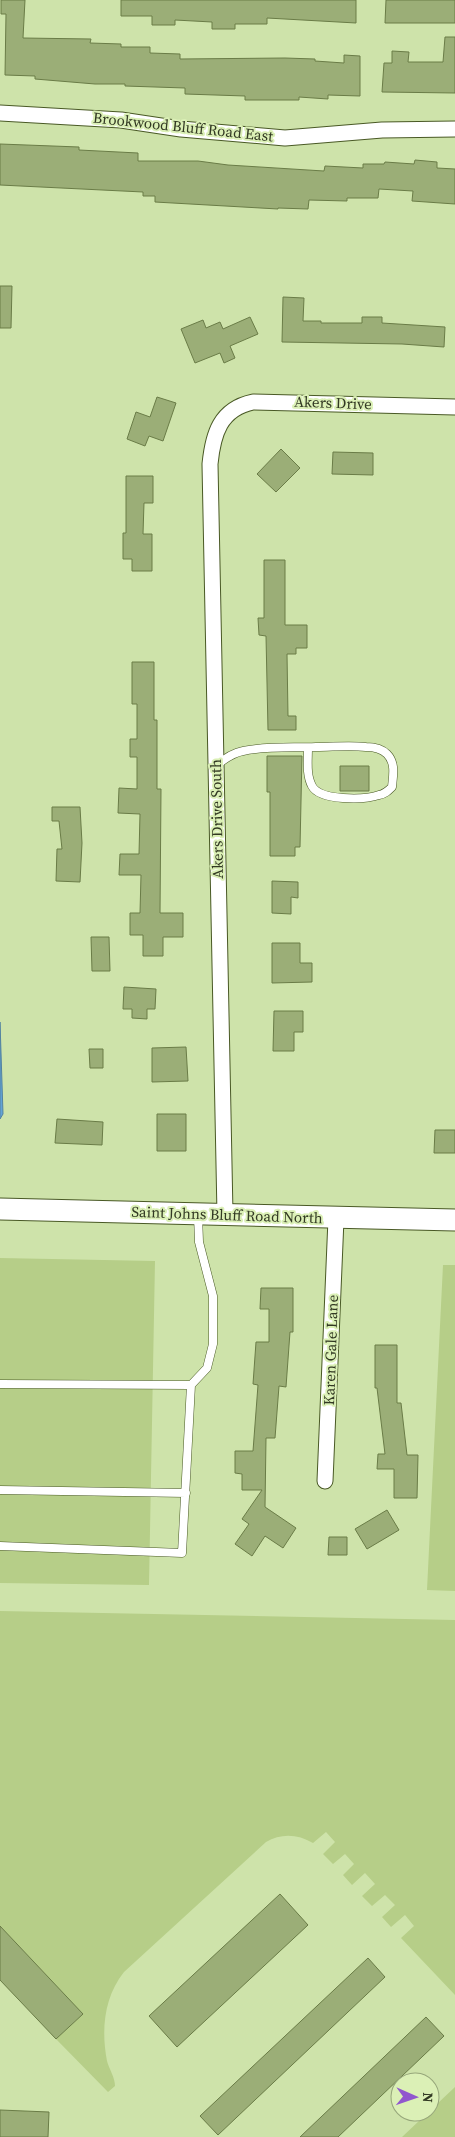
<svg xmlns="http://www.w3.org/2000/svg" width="455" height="2137" viewBox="0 0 455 2137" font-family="'Source Serif 4',serif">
<rect width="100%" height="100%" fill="#cee3aa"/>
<path fill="#b6ce88" d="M0,1258L155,1261L149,1585L0,1583Z
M443,1265H455V1591L427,1590Z
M0,1611L455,1620V1995L401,1938L414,1926L405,1915L391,1927L382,1917L395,1905L385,1895L372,1906L362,1896L375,1884L365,1873L352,1885L343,1875L354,1864L345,1854L333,1864L323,1854L335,1842L326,1832L313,1843C298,1834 281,1833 266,1842L124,1972C104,1997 101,2030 107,2061C109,2069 115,2077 115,2086L108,2092L56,2039L83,2014L0,1926Z
M455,2087V2137H402Z"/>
<path fill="#62a3d6" stroke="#5483a0" d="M0,1022L3,1114L0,1119Z"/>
<path fill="#9bae77" stroke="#6a7c47" d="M1,0H25L23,38L91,39L90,43L121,44V47H150V53L180,54V59L285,58L315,59V61L344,63V55L360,56V96L328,95V99L299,97V100H245V96L185,94V88L125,86V84H95L35,79V76L5,75L6,14H1Z
M121,0H356V23L267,18V24H235V29H212V22L175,20V25H152V16H121Z
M386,0H455V23H385Z
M445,37H455V93L382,92L384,63H392V51L409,52L408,62H443Z
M0,144L79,147V150L138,153V161H198L228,165L324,171L325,166L363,168V164H384L385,162L414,164L415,160L437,162V168L455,169V204L412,201L413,191L379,189L378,198H347V201L309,200L308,209L278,208V209L155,202V196H143V192L0,185Z
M0,286H12L11,328H0Z
M283,297L304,298L303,321H321V323H362V317H382V323L445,327L444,347L402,344L282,342Z
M250,317L258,334L230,346L235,358L224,363L220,353L195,363L181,329L203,320L206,328L220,322L223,329Z
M157,397L176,403L163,441L149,436L145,446L127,439L136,412L150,417Z
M281,449L300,468L276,492L257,474Z
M333,452L373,453V475L332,474Z
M126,476H153V503H144L143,534H152V571H132V559H123V533H126Z
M264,560H285V625H307V648H296V654H287L288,716H296V730H268L266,636L259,635L258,618H264Z
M132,662H154V720H157V789H161L160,913H183V937H163V956H143V935H130V913H140L141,875H119L120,854H139L140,814L118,813L119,788L137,789V757H130V739H137V704H132Z
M267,756H302L300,847H295V856H270V792H267Z
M340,766H369V791H340Z
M52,807H80L82,843L80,882L56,881L57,849H62L59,821H52Z
M272,881L298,882V898L291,897V914L272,913Z
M91,937H109L110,971H92Z
M272,943H300V963H312V982L272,983Z
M124,987L156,989L155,1009H147V1019L132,1018V1009H123Z
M274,1011H303V1032H294V1051H273Z
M186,1047L188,1081L152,1082V1048Z
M89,1049H103V1068H90Z
M157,1114H186V1151H157Z
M57,1119L103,1122L102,1145L55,1143Z
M435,1130H455V1153H434Z
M261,1288H293V1332H290L286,1387L279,1386L275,1438H266L265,1507L296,1528L283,1548L265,1536L252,1556L235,1544L249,1524L242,1519L262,1490H242V1474L235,1473V1451H253L258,1385L253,1384L256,1342H269V1309H260Z
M375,1345H397V1403H401L407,1455H418L417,1498H394V1469H377L378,1454H385L377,1388H375Z
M387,1510L399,1530L367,1549L355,1529Z
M329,1537H347V1555H328Z
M280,1894L308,1925L177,2047L149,2016Z
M0,1926L83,2014L56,2039L0,1980Z
M368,1958L385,1977L218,2135L200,2116Z
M426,2017L444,2036L338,2137H300Z
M0,2110L49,2112L48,2137H0Z"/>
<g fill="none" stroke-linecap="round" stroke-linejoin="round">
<g stroke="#495925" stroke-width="9">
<path id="service" d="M216,766C224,759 232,753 243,751C266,746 292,748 316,747C332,747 350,745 366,747C373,747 382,749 387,754C396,763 393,776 392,787C388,791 385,794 379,795C364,800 320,801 312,786C306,775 308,760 308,748
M0,1384L191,1385L207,1368L213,1344V1296L199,1242L198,1215
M0,1490L186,1493
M0,1546L182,1553L191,1385"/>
</g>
<g stroke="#495925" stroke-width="17">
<path id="minor" d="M0,113L121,120L181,129L285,138L382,130L455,129
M225,1214L210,464C213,434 220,409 253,402L455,407
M325,1481L336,1219"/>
</g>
<g stroke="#495925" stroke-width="23">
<path id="secondary" d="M0,1209L455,1220"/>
</g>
<use href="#service" stroke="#fff" stroke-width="8"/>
<use href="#minor" stroke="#fff" stroke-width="15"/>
<use href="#secondary" stroke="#fff" stroke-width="21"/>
</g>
<g text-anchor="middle" stroke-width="4" stroke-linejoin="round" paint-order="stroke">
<g font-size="15" fill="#323923" stroke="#dbf0b6">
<text transform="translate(183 127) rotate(6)" y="5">Brookwood Bluff Road East</text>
<text transform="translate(333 403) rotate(2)" y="5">Akers Drive</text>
<text transform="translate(217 819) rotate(-91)" y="5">Akers Drive South</text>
<text transform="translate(227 1215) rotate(2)" y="5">Saint Johns Bluff Road North</text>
<text transform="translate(331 1350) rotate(-88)" y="5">Karen Gale Lane</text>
</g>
</g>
<g transform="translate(415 2097) rotate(92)"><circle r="24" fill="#dbf0b6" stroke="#97a77b"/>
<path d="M0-4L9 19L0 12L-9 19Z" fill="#9157ce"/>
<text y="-8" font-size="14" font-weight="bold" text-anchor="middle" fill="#323923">N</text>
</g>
</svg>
